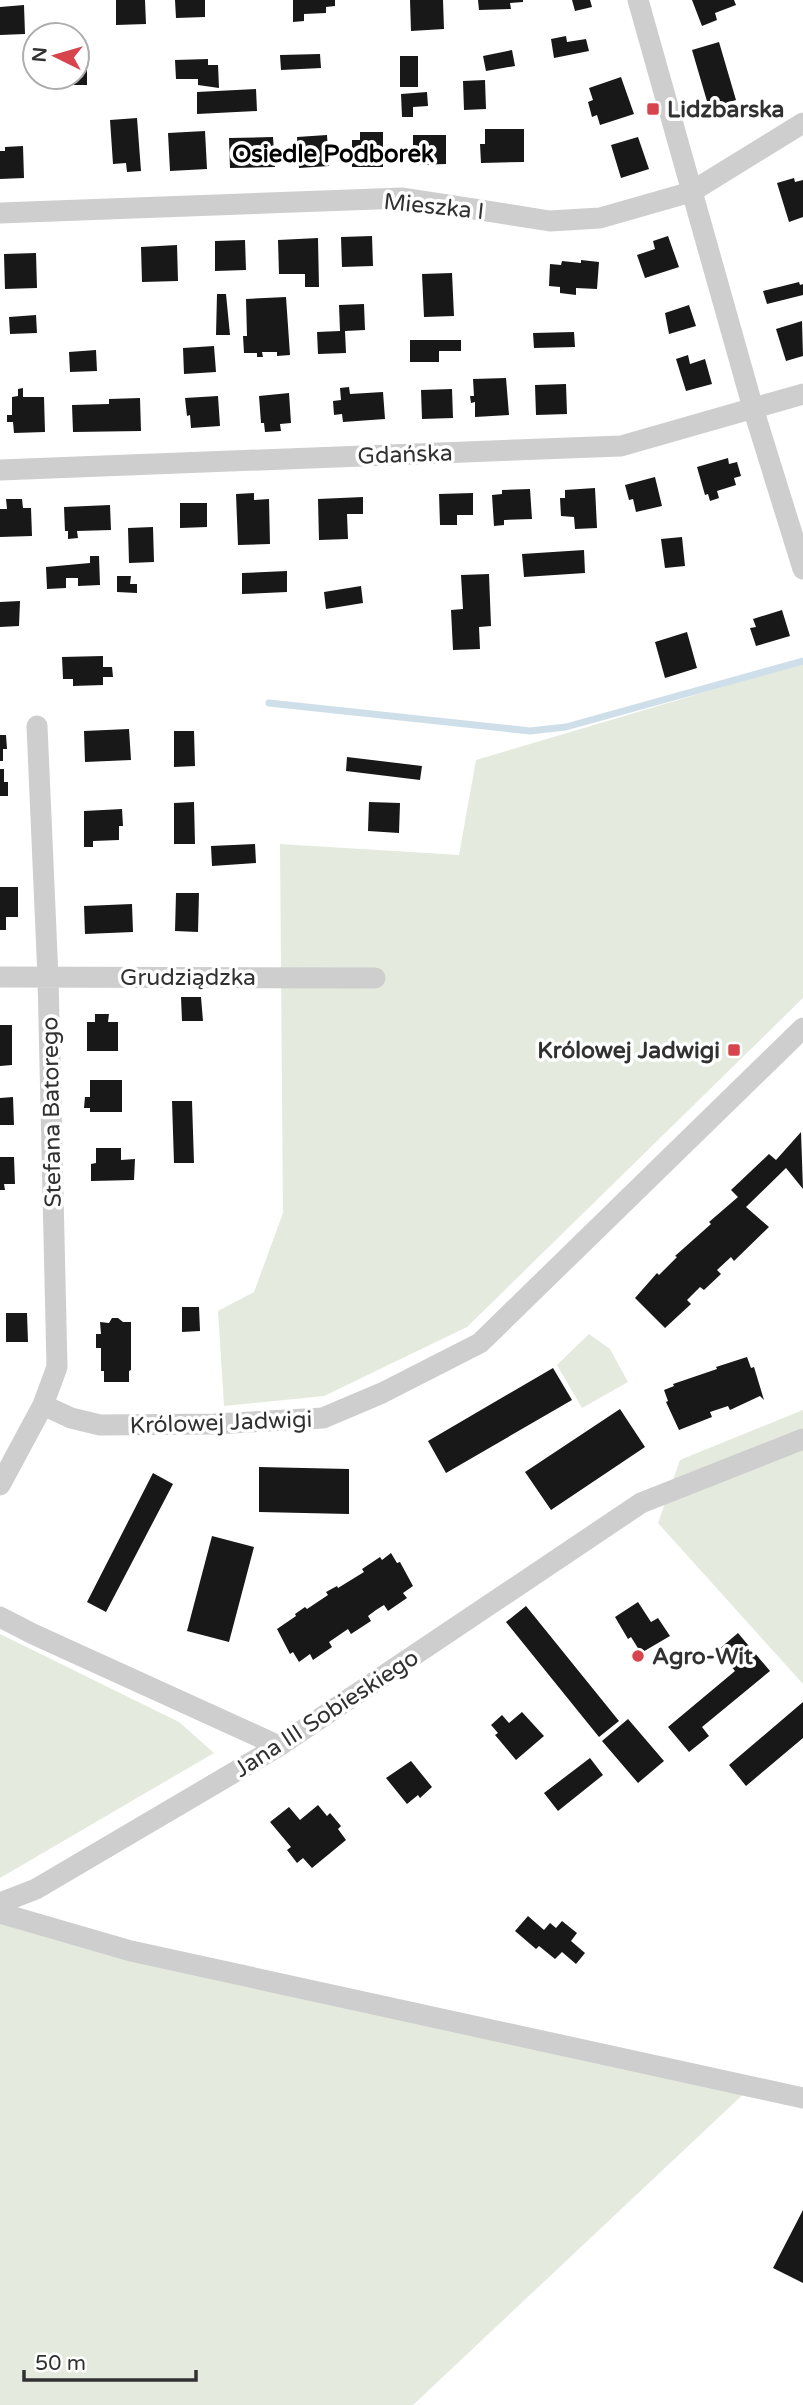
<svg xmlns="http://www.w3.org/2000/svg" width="803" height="2405" viewBox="0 0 803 2405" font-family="'Varela Round',sans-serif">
<rect width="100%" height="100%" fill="#fff"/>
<path fill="#e4eade" d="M803,663V998L467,1327L324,1396L224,1406L218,1311L254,1292L283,1213L280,844L459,855L476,760Z
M589,1334L610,1349L628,1382L582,1408L557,1365Z
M803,1410V1684L658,1523L680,1460Z
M0,1634L179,1722L214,1753L0,1878Z
M0,1913L752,2086L413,2405H0Z"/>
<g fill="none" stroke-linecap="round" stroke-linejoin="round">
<path stroke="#cfdfea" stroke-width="7" d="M269,703L530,731L566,727L803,661"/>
</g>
<path fill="#181818" d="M116,0H145L146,24L116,25Z
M175,0H205V17L176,18Z
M293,0H335V6L326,7V13L304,14V21L293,22Z
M410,0H443L444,29L411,31Z
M478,0H523V2L510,3L511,9L479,10Z
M572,0H590L592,7L575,11Z
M692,0H734L736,5L715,13L717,20L702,26Z
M24,5L25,34L0,35V7Z
M566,36L567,42L586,39L589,51L554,58L551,39Z
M719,42L736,100L709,108L692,50Z
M77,46H87V85H59V77H77Z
M512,50L515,66L486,71L483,56Z
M320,54L321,68L281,70L280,55Z
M400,56H418V87H400Z
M208,59V65H218L219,88L198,85V79H176L175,60Z
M621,77L634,114L600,125L597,115L592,117L588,102L593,100L589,88Z
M485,80L486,109L464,110L463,81Z
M256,89L257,111L197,114V92Z
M427,92L428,106L413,107V117H402L401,94Z
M137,118L141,171L127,172L126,163L113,164L110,120Z
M485,129H524V162L481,163L480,144H485Z
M205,131L207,169L170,171L168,133Z
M360,132H383V167H352V140H360Z
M327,135L329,166L299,168L297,137Z
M413,135H446V164L417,165V147H413Z
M273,137L275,167L230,168L229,138Z
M638,137L649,169L621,178L611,145Z
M23,146L24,178L0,179V151H5V147Z
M794,178L795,182L803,180V217L789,222L777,183Z
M372,236L373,266L342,267L341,237Z
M668,236L679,267L645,278L637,255L655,249L653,241Z
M318,238L319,287H305V274H279L278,240Z
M245,240L246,270L215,271V241Z
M177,245L178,281L142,282L141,247Z
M36,253L37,288L5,289L4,254Z
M581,260L599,262L597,289L576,288V295L560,293V287L549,286L550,264L561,265L562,261L581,263Z
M452,273L454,316L424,317L422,274Z
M799,282L800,285L803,284V295L767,304L763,291Z
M217,294H226L230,335H216Z
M286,297L290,355L277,356V352H262L263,357H257V353H244L243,336H247L246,299Z
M364,304L365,330L345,331L346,353L318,354L317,332L340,331L339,305Z
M689,305L696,326L669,334L665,313Z
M36,315L37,333L10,334L9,317Z
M802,321L803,356L786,361L776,329Z
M574,332L575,347L534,348L533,333Z
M410,340H461V351H439V362H410Z
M214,346L216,372L184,374L183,348Z
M96,350L97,371L70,372L69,352Z
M688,355L690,364L705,359L712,384L686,391L676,359Z
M506,378L509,415L475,417V402L471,403L470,396H474L473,379Z
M566,384L567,414L536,415L535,385Z
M349,387L350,394L383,392L385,419L343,422L342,414L334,415L333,401L341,400L340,388Z
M23,388V397H44L45,432L14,433L13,422H7V415H12V397L18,396V389Z
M452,389L453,418L422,419L421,390Z
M289,393L291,423L280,424L281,431L265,432L264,423H261L259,396Z
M218,396L220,426L191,428L190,415L187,416L185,398Z
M140,398L141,431L73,432L72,405L109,404V399Z
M728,458L729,464L737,462L741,476L734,478L736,485L717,491L719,498L710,501L708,494L705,495L697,467Z
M655,477L662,506L636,512L633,499L629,500L625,485Z
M595,488L597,528L575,529L574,517L561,516L560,498H565V490Z
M530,489L532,519L504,520V525L494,526L492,495L502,494V490Z
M254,493V500L269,499L270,544L238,545L236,494Z
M473,493V515H457V525H440L439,494Z
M363,497V514H347L348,539L319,540L318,499Z
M6,499H22L23,508H31L32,536L0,537V509H7Z
M180,503H207V527L180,528Z
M110,505L111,530L77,531L78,538L68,539V531H65L64,507Z
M153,527L154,562L129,563L128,528Z
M682,537L685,566L665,568L661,539Z
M584,550L585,573L524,577L522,554Z
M90,556H99L100,585L78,586V578H66V588L47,589L46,567L90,563Z
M287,571V592L242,594V573Z
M489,574L491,626L479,627L480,649L453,650L451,610L463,609L461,575Z
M117,576H131L130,584H137V593L117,592Z
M361,586L363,603L326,609L324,592Z
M20,601L19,626L0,627V602Z
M782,610L790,636L756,646L750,628L756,627L753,619Z
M687,632L697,668L665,678L655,642Z
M103,656V667H112L113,677H103V685L73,686V679H63L62,657Z
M129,729L131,760L85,762L84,731Z
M174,731H194L195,766L174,767Z
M0,735H6L7,749H3V761H0Z
M347,757L422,766L420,780L346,771Z
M0,769H4V782H8V796H0Z
M194,802L195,844H174V803Z
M369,802L400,803L399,833L368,831Z
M122,809L123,826H119V840L93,841V847H84V811Z
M255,844L256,863L212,866L211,846Z
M0,887H18V917H6V930H0Z
M176,893H199L198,932L175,931Z
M132,904L133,932L85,934L84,906Z
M181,997H201L203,1021H182Z
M95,1014H109L108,1022H118V1051H87V1022H95Z
M0,1025H12V1065L0,1066Z
M90,1080H122V1112H90V1108H84L85,1097H90Z
M13,1097L14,1125H0V1098Z
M172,1101H192L194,1163H174Z
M801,1132L803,1189L786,1168L746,1207L769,1227L734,1261L731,1257L717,1270L721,1274L704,1290L700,1287L687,1300L691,1304L665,1328L635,1298L657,1273L659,1275L677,1257L675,1256L711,1224L709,1222L738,1197L731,1190L769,1154L776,1160Z
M96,1148H121V1160L135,1159L134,1180L91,1181V1164L96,1163Z
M0,1157H14L15,1184H4L5,1190H0Z
M182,1307H199L200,1331L182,1332Z
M6,1313H27L28,1342H6Z
M112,1318H118L123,1322H131V1370L129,1371V1382H104V1371H101V1348H96V1334H101L100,1322L109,1323Z
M747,1357L751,1368L754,1367L764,1400L760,1396L730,1410L728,1406L710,1412L712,1417L679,1430L666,1402L668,1401L664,1390L674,1386L673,1384L717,1369L716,1367Z
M553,1368L572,1400L446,1473L428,1441Z
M620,1409L645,1447L551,1510L525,1472Z
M259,1467L349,1469V1514L259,1512Z
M153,1473L173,1484L106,1612L87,1602Z
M212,1536L254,1547L229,1642L187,1631Z
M391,1553L397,1563L400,1562L413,1586L403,1593L407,1598L388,1611L384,1605L376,1610L368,1616L371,1621L351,1634L348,1629L329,1642L332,1647L313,1660L310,1654L299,1662L293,1652L290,1654L277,1629L296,1616L295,1614L305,1607L307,1609L328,1595L326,1592L337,1586L338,1588L364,1572L362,1569L380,1557L382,1560Z
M638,1602L651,1622L658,1618L670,1636L641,1653L631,1637L628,1639L615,1617Z
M526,1606L619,1721L599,1737L506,1622Z
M738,1633L770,1671L702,1727L709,1736L689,1752L668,1727L735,1671L718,1650Z
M803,1702V1738L746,1786L729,1765Z
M522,1712L544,1736L516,1760L495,1735L498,1733L491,1725L502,1715L509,1723Z
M628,1719L664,1761L638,1783L602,1741Z
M590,1758L603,1775L558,1811L544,1793Z
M411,1761L432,1787L420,1798L418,1795L407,1804L386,1778Z
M318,1805L327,1816L330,1813L341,1826L338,1829L346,1840L312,1868L303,1858L297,1863L287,1850L291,1847L270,1822L289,1807L300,1820Z
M528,1916L544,1930L550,1923L556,1928L562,1921L577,1933L571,1941L585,1953L576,1964L562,1952L555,1959L539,1946L536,1949L515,1931Z
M803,2210V2283L773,2268Z"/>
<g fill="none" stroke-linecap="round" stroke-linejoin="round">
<path stroke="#cecece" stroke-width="21" d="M638,0L753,408L803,569
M0,213L403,198L550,221L600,218L691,192L803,123
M0,470L621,446L803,394
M0,977L375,978
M43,1405L71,1418L100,1425L214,1424L323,1418L382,1393L480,1343L803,1028
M0,1485L43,1405L57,1367L48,977L37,726
M0,1617L33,1634L279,1746
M0,1903L36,1889L279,1746L641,1503L803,1439
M0,1913L131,1951L803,2098"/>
</g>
<g fill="#d7444d" stroke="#fff" stroke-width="2.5">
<rect x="646" y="102" width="14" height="14" rx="3.5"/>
<rect x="727" y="1043" width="14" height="14" rx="3.5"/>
<circle cx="638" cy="1656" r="7"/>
</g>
<g text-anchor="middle" stroke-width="7" stroke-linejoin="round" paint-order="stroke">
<g font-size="23" font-weight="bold" fill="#313131" stroke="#fff" text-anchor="start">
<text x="667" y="117">Lidzbarska</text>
<text x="720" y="1058" text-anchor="end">Królowej Jadwigi</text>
<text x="652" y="1664">Agro-Wit</text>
</g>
<g font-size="23" fill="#313131" stroke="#fff">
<text transform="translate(434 206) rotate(6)" y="8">Mieszka I</text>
<text transform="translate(405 454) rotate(-2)" y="8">Gdańska</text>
<text x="188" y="985">Grudziądzka</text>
<text transform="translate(51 1112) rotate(-91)" y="8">Stefana Batorego</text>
<text transform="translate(221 1422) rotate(-2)" y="8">Królowej Jadwigi</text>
<text transform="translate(326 1713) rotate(-33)" y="8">Jana III Sobieskiego</text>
</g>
<g font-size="24" font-weight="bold" fill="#000" stroke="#fff">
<text x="333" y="162">Osiedle Podborek</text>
</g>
</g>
<g transform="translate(56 56) rotate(275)"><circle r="33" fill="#ffffff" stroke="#adadad" stroke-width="2"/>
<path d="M0-5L12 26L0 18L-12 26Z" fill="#d7444d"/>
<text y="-10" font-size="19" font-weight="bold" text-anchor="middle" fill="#313131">N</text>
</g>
<path d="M24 2370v10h172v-10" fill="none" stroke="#313131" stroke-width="3.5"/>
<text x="35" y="2370" font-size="21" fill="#313131" stroke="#ffffff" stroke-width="5" paint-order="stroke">50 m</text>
</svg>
